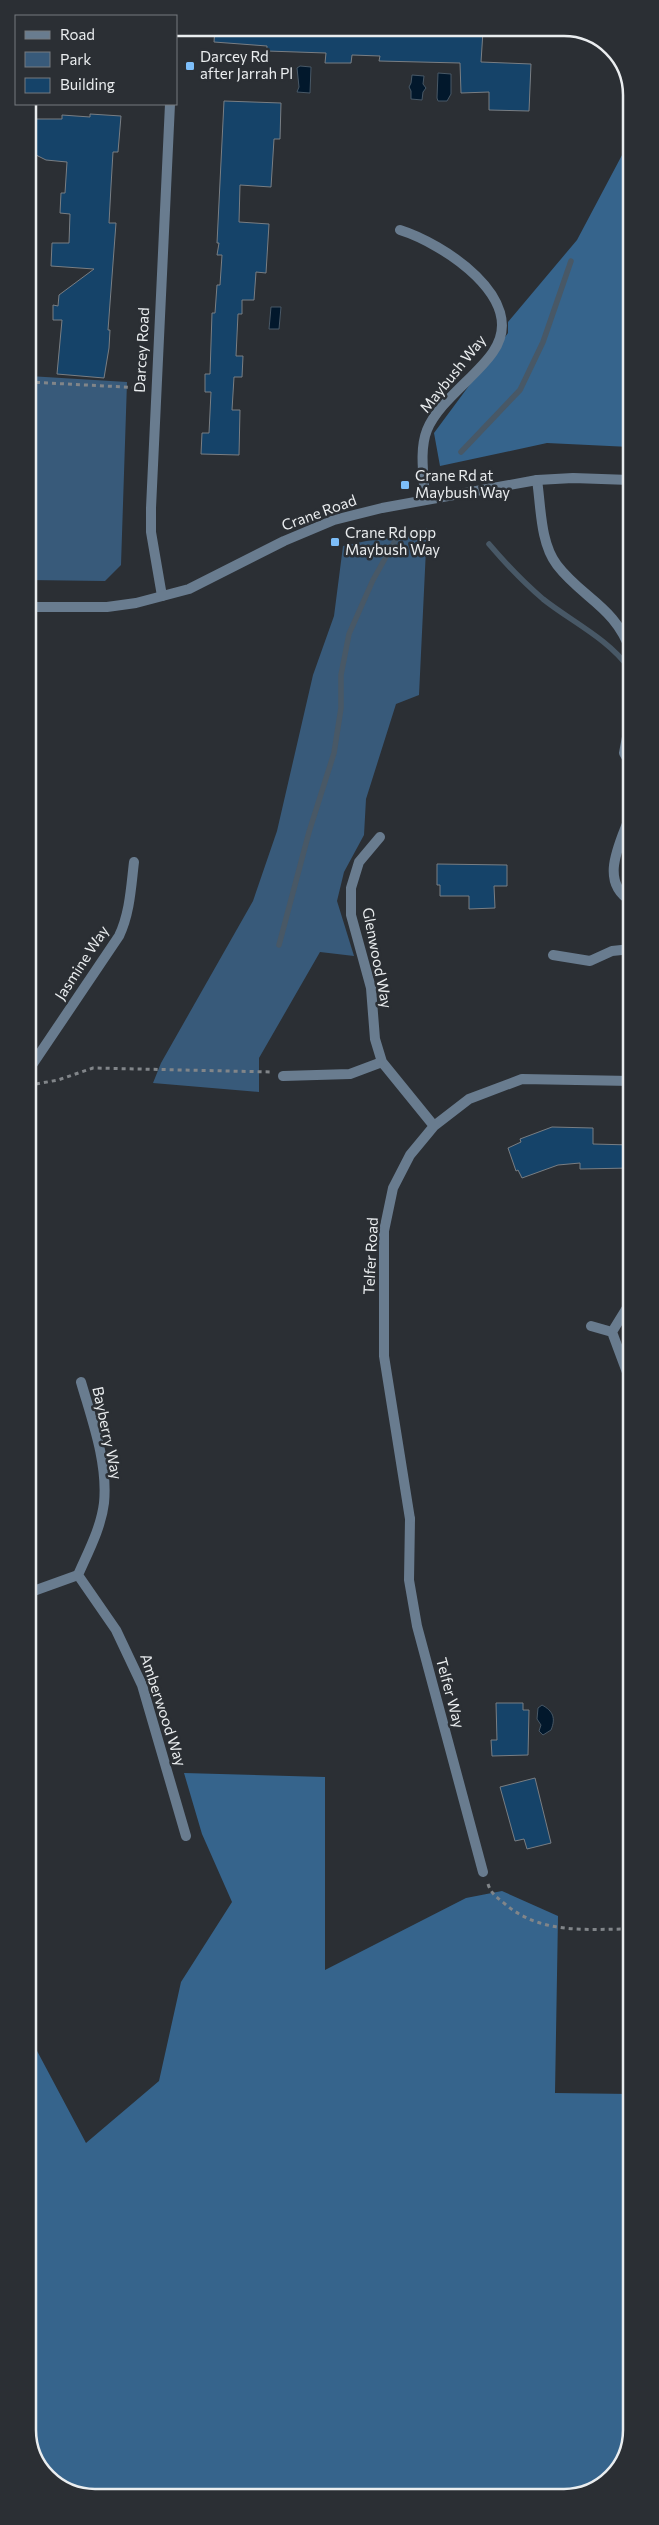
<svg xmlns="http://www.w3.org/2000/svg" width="659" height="2525" viewBox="0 0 659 2525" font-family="Commissioner,sans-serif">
<rect width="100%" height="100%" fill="#2b2f34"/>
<path fill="#385a7a" d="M29,376L127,382L121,565L105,581L28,580Z
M427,528L419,695L396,704L366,799L364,835L344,872L337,901L354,956L320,952L259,1058V1092L153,1083L161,1063L253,901L277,831L313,675L334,616L343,546Z"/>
<path fill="#36648c" d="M630,140V447L547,443L440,466L434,433L508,333V322L577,240Z
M28,1767L36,1769V2049L86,2143L159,2081L181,1982L232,1902L202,1834L184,1773L325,1777V1970L466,1898L502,1891L558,1916L555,2093L631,2094V2430L615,2474L577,2496L90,2497L50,2481L29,2443Z"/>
<path fill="#02182c" stroke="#485866" d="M300,66L311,67L310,93L297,92L299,87L297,68Z
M438,73L451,74V94L447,101H438L437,98Z
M412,75L424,76L423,84L426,88L423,92L422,100L411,99V91L409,87L411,83Z
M271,307H281L279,329H269Z
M542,1705C553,1711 556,1718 551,1730L543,1735L539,1731L541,1725L537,1719L538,1708Z"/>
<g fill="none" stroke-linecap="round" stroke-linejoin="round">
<path stroke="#485866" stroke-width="5.5" d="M461,452L520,390L543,342L571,261
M489,544C506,564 523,582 543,599C572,622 607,638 629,668
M279,945L309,832L334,753L341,708V675L349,634L373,580L396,539"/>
</g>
<path fill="#154369" stroke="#797e83" d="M215,28H425V32L461,35V30L483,31L481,62L531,64L529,111L489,110V92L461,93L460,63L379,61L380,56L352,55L351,63H325L326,53L267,51V46L214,42Z
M224,101L281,103L280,139H274L271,187L240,185L239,222L269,224L266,273L256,272L254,300H242V314H238L236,356H243L242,377H234L232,410H240L239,455L201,454L202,433H209L211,392H205V374H210L212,313H215L217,285H220L222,255H217L219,243H217Z
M90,114L121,116L118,152H113L111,186L109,223H116L108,330H110L109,348L104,378L57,374L62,320H53V305L58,306L59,295L94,269L51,266L52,243H69L70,214L60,213L61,193H65L67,162L46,160L28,151V119H62V115L90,117Z
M437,864L507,865V886H494L495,908L469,909V896H440V885H437Z
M552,1127L593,1128V1144L631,1145V1168L580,1169V1163L558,1165L522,1178L518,1170L516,1171L508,1148L521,1142L520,1139Z
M496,1703H523V1710H529L528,1755L492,1756L491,1740H497Z
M535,1778L551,1843L527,1849L524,1839L515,1841L500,1787Z"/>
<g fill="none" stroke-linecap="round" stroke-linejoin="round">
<path stroke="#818589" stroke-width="3" stroke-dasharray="4 4" stroke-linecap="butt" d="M28,382L144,388
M36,1084L58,1080L93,1068L272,1072
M488,1884C491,1894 498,1898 505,1904C542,1935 587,1929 631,1929"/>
<path stroke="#697c8f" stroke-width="10" d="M537,480C541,506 540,543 557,565C582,598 616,607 631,652
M631,661L628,677L631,716L624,753L631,765
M631,813C622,840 597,881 631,901
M553,955L590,961L612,951L631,949
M28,1071L119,936C130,913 131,887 134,862
M591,1326L612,1332L631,1383
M612,1332L628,1306
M81,1382C92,1420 108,1463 104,1503C101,1528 88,1552 78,1575L116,1630L142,1685L186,1836
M410,1519L409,1580L417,1626L483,1872"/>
<path stroke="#697c8f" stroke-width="10" d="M400,230C442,243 530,299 493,352C477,376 438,402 427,430C419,450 424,477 425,499
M162,596L151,532V508L170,104
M380,837L359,862L351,888V915L371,988L375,1039L382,1062L434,1126
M283,1076L350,1074L382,1062
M410,1519L384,1356V1231L393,1188L410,1155L434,1126L469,1099L522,1079L631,1081
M28,1593L78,1575"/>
<path stroke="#697c8f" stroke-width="10" d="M28,607H107L136,603L189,589L284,541L334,520L382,508L537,480L573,478L630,480"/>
</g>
<g fill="#7dbef9" stroke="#2b2f34" stroke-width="2">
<rect x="185" y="61" width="10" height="10" rx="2.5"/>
<rect x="400" y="480" width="10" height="10" rx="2.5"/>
<rect x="330" y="537" width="10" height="10" rx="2.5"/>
</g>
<g text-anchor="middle" stroke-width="5" stroke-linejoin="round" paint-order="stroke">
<g font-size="15" fill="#eaedef" stroke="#2b2f34" text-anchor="start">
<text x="200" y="62">Darcey Rd<tspan x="200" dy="17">after Jarrah Pl</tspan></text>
<text x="415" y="481">Crane Rd at<tspan x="415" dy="17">Maybush Way</tspan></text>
<text x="345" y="538">Crane Rd opp<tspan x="345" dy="17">Maybush Way</tspan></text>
</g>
<g font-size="15" fill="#eaedef" stroke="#2b2f34">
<text transform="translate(142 350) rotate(-87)" y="5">Darcey Road</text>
<text transform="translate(453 374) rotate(-51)" y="5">Maybush Way</text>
<text transform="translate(319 513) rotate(-20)" y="5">Crane Road</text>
<text transform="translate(377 958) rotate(79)" y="5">Glenwood Way</text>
<text transform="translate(82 963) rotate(-57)" y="5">Jasmine Way</text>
<text transform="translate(371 1256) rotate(-87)" y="5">Telfer Road</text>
<text transform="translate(107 1433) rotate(78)" y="5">Bayberry Way</text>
<text transform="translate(450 1693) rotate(75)" y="5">Telfer Way</text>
<text transform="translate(163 1710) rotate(72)" y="5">Amberwood Way</text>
</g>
</g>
<path d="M0 0H659V2525H0ZM95 36H564A59 59 0 0 1 623 95V2430A59 59 0 0 1 564 2489H95A59 59 0 0 1 36 2430V95A59 59 0 0 1 95 36Z" fill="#2b2f34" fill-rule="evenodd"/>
<path fill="none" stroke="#eaedef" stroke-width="2.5" d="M95 36H564A59 59 0 0 1 623 95V2430A59 59 0 0 1 564 2489H95A59 59 0 0 1 36 2430V95A59 59 0 0 1 95 36Z"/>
<rect x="15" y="15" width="162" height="90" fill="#2b2f34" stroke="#777b7f"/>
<rect x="25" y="31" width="25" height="8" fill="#697c8f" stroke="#777b7f"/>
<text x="60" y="40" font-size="15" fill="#eaedef">Road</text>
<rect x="25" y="52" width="25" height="15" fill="#385a7a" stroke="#777b7f"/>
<text x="60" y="65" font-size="15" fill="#eaedef">Park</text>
<rect x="25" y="78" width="25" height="15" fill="#154369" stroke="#777b7f"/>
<text x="60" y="90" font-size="15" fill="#eaedef">Building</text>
</svg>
